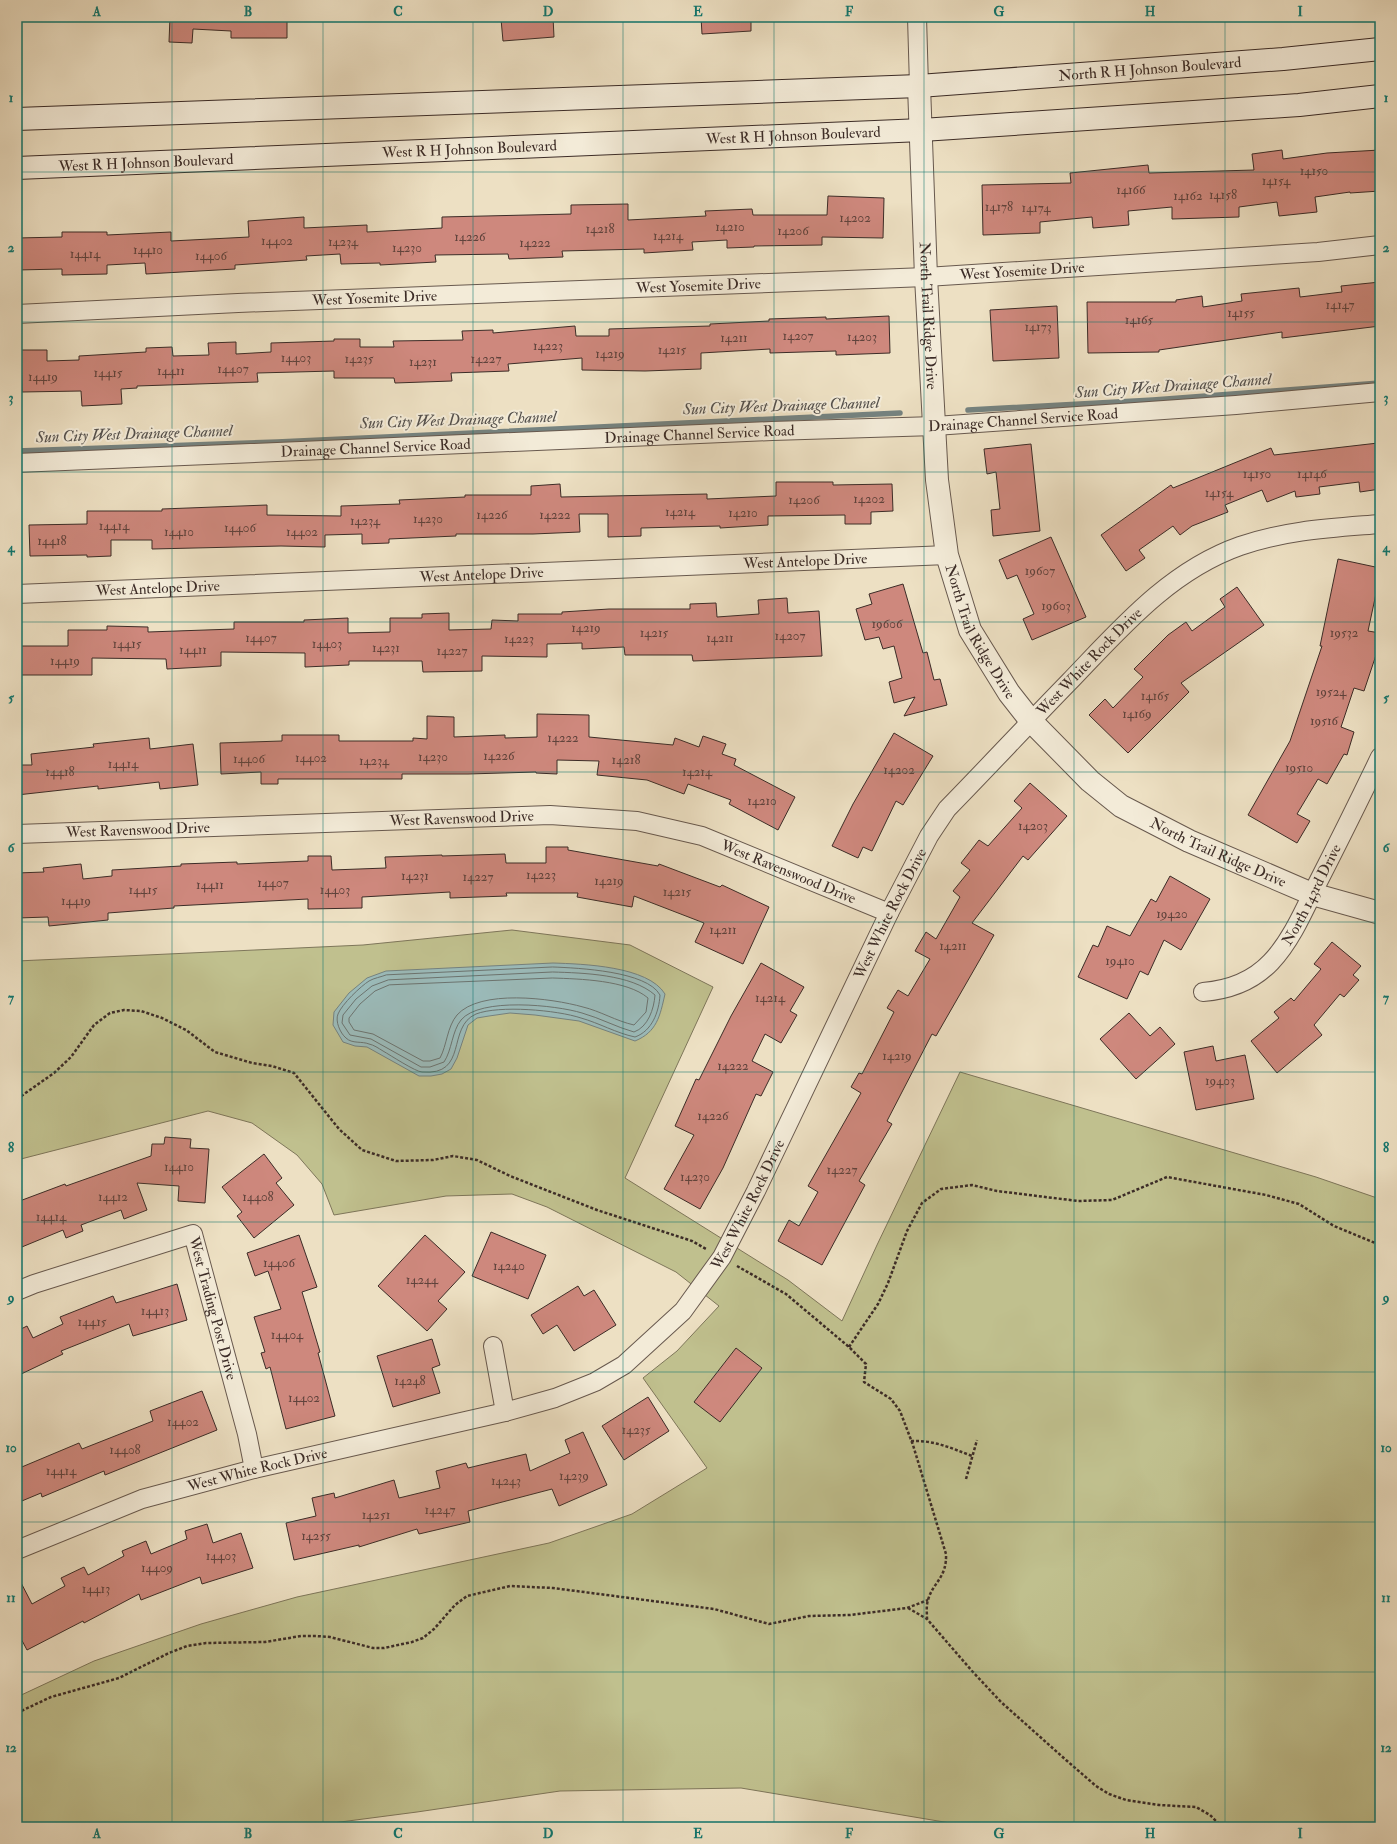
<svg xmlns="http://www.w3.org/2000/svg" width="1397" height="1844" viewBox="0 0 1397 1844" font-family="'IM FELL Double Pica',serif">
<rect width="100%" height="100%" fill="#ede0c3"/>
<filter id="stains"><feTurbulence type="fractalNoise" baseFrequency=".005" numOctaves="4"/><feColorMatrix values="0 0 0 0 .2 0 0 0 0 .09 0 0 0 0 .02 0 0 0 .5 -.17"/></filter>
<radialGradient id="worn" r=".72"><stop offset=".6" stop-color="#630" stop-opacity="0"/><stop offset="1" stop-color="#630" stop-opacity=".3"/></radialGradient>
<path fill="#c0c08e" stroke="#7e765a" d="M512,930L630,945L713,987L625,1178L788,1280L842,1321L877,1245L960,1072L1316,1177L1380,1199V1827H963L950,1823L741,1788L560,1791L417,1812L302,1827H17V1697L94,1661L201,1624L297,1597L549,1543L632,1514L707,1468L643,1378L677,1351L719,1306L676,1272L547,1207L512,1194L446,1196L334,1215L322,1184L297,1155L252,1123L208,1111L17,1160V961L363,945Z"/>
<path fill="#9bbbba" stroke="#75827f" d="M553,963C583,964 648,966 665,994C660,1016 657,1032 635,1041L579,1021L535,1015L510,1013L489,1016L477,1018L468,1025L457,1058L451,1069L442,1074L431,1076H419L367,1047L355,1046L343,1042L333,1025L334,1012L349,993L367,978L386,971Z"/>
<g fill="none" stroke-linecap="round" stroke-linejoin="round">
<path stroke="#6c7470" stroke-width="1" d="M553,967C578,968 647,971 660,995C659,1012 652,1031 635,1037C616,1033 599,1023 581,1018C557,1010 499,1005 476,1014C446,1027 469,1076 422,1072C416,1072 390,1055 383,1051C378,1048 374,1045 369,1044C362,1041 352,1044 346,1038C340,1033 335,1021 338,1014C342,1004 361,986 369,981C374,978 381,977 386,975Z
M553,972C583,973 631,974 655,995C654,1009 648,1027 634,1032C616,1027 600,1018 582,1013C556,1005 480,997 461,1020C452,1031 452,1050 444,1062L430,1067H421L371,1039L350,1035L342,1023L343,1015L356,999L372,986L388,980Z
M553,978C580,979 627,980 648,998L646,1012L634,1025C616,1021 600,1011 583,1007C551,998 480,989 457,1015C447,1027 447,1045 440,1058L430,1061H423L373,1034L354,1030L349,1022V1018L360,1004L375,991L389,985Z"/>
<path stroke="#75827f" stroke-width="5.5" d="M968,410L1153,400L1380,383
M17,451L277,442L900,413"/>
</g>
<path fill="#ce887d" stroke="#3c2c27" d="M170,17H287V38H231V31L193,29L192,43L169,42Z
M521,17H553L554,37L503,41L501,19Z
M701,17H751V31L702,34Z
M1282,150L1283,159L1327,153L1380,150V191L1350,193V192L1315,197L1317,212L1279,216L1277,202L1239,207V217L1172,219V207L1128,211L1129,225L1093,228L1092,217L1040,222V233L983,235L982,185L1071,183L1070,173L1148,165L1149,173L1254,170L1252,154Z
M828,196L884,198L883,238L822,237V245L754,246V247L727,248V240L692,242L693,250L644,253V249L562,251L563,257L509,259L508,254L435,255L436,262L380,265V263L341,264L340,254L306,256L307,260L235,265V269L146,274L145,263L107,265V274L62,275V269L17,270V238L62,237V232H107V235L171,232V241L249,237L248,221L304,217V228L367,225V232L442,228V217L571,214V205L628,204V220L706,216L705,211L752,209L753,215H827Z
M1380,282V326L1282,338V332L1159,350V352L1088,353L1087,302H1176V300L1202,296L1203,307L1242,301L1241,294L1299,288L1300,297L1342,292L1341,286Z
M1057,306L1059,358L993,361L990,310Z
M889,316L890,353L836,355V351L770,353V349L701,353V369L645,371L582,370V358L508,364L509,371L451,373L452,381L395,383L394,378H334V371L257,373L258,382L137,386V388L121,389L122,404L82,406L81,391L22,392L21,350H47V361L79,360V356L146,352V348L172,347L173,356L209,355L208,343L236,342V354L271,352V343L334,341V339H360V347H394L393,341L463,340L462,331L493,330V333L575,326L576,336H609V329L710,326V324L769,321V319L826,317V319Z
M1378,443L1380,489L1360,492L1359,482L1319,487L1320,494L1296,497L1295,491L1267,502L1262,490L1225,505L1228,512L1192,526L1180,535L1173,526L1139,550L1145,558L1126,571L1101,535L1171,485L1173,488L1271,448L1274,455Z
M1031,444L1040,531L993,536L991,510L1000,509L996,472L987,474L984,449Z
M776,482H833V485L892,484L893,511L871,512V524H845V515L768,516V525L720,528V526L641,528V536L608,537V514H579L580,532L533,534H456V536L389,539V543L362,544V534L325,535V547L281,546L152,549V540H111V556L87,557V555L30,556L29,525L87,524V511H162V509L267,505V515L341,516V506L400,504L399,500L465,497V495H531V486L560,484L561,497L707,494V499L776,496Z
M1051,537L1086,617L1032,640L1023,619L1034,614L1017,575L1007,579L999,560Z
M1338,559L1380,568V590L1377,589L1368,631L1380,633V636L1377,652L1364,691L1354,688L1341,727L1354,732L1347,755L1344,754L1327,784L1318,779L1297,814L1310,821L1297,843L1248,815L1290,741L1322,646H1320Z
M903,584L923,653L927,652L934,680L940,679L947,705L904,716L915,697L894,703L889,682L902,678L894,646L883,649L879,637L865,640L856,609L872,604L869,594Z
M1237,587L1264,625L1181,683L1189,692L1128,753L1089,715L1105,699L1113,708L1143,677L1134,669L1168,635L1186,622L1192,631L1225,607L1220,599Z
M787,598L788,613L819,611L822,656L693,661L692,655H625L624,647L582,649V643L547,644V657L482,656V671L423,672L422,661H349V665L305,667V653L221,652V666L167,669L166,659L92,658V675H17V646H68V630H107V626L148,627V632L234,629V622H304V620L348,618V633L390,632V618H422V614L449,613V630L491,629L492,620L518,621V614H562V612L609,609H690V604L716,603L717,617L759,614L758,600Z
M537,714L589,715V737L673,745L675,738L699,747L703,736L726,744L722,754L736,759L734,765L795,797L778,830L729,804L731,800L688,784L684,794L647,780L597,775L599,761L557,760V774L536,773V772L468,774H402V779H278V784H261V772L221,774L220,743L282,741V735H339V741H413V738L427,739V716L454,717V737L505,735V738L537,737Z
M894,733L933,756L903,805L896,801L872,851L863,847L858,858L832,846L853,804Z
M149,738L150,749L193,744L198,785L160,789L159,782L98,789V786L17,795V765H32L31,754L94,747L93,744Z
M1030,783L1067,816L1028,860L1023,856L972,923L994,935L936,1036L932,1034L887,1121L892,1124L859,1181L865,1185L822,1265L778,1241L789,1220L799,1226L818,1192L808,1186L861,1093L851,1087L859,1073L862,1074L894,1012L887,1008L898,990L908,996L930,959L915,951L926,932L936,939L960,897L953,891L970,870L961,863L979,840L988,846L1022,808L1014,801Z
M546,847H568V850L658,866L659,864L720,887L722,885L769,907L743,964L695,942L704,923L634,896L632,907L577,897L578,893H506L507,896L450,898V892L362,897V908L308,909V899L174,906V908L108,913V920L49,926L48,917L17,918V873L44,872L43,868L81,864L83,879L112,876V870L181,866V864L237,862V864L308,861V856H331L332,870L386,868L385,857L442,855V856L505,854L506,863H546Z
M1170,876L1210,899L1181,950L1164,940L1148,975L1140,971L1127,999L1078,977L1093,945L1098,947L1107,926L1130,936L1151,899L1156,902Z
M1332,942L1361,966L1353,975L1359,980L1344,997L1340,994L1314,1025L1322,1035L1277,1073L1251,1041L1279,1018L1274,1012L1291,998L1294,1001L1321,969L1314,964Z
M761,963L804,987L790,1011L797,1015L781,1043L765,1034L752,1061L773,1072L761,1096L756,1094L723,1168L700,1209L664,1189L694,1135L675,1126L696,1079L699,1080L731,1016Z
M1129,1013L1150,1036L1160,1027L1175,1044L1136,1079L1100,1039Z
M1213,1046L1216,1061L1245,1055L1254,1099L1196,1110L1184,1052Z
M165,1137L191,1139L190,1148L209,1149L205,1203L178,1201L179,1186L137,1183L147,1210L124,1219L121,1210L81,1225L83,1231L66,1238L63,1230L17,1249V1202L65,1184L66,1186L151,1156L152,1144H164Z
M264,1154L282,1178L276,1183L294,1205L254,1238L237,1216L242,1212L222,1187Z
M491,1232L546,1255L528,1299L472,1276Z
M299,1235L317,1287L302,1292L320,1352L318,1353L335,1416L286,1429L270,1367L266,1369L261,1353L265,1352L254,1317L281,1309L268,1271L255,1276L247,1253Z
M425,1235L465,1272L438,1301L447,1309L427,1331L378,1286Z
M177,1284L187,1320L133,1336L129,1324L61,1351L63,1354L17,1376V1331L27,1326L33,1338L63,1324L60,1317L113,1296L116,1303Z
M578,1286L584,1296L594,1290L616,1325L574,1351L557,1325L543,1334L531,1315Z
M432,1339L440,1365L432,1368L440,1393L393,1407L377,1356Z
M736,1348L762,1368L720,1422L694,1402Z
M202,1391L217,1430L105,1475L104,1471L42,1497L41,1493L17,1503V1469L79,1443L82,1449L153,1421L150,1411Z
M648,1397L669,1431L624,1460L602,1426Z
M583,1432L607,1485L559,1506L552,1489L468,1511L470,1522L419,1534L417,1529L359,1547V1545L294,1560L286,1523L316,1516L312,1498L334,1493L335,1498L394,1480L399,1498L440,1488L436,1471L466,1463L468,1468L526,1454L530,1471L570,1453L565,1440Z
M207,1524L213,1543L241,1533L253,1568L202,1584L200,1577L141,1600L139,1594L84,1623L83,1621L27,1650L17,1631V1575L32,1604L65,1586L61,1578L84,1567L88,1575L124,1556L122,1551L146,1541L151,1554L187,1539L185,1531Z"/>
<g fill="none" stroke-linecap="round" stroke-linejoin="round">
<g stroke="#68594e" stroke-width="20">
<g id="minor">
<path d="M917,17L919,86"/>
<path id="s1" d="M17,314L238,303L926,277L1318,252L1380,245"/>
<path id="s2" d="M17,463L772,431L935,426L1236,405L1380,392"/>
<path id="s3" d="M17,594L947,555"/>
<path id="s4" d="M17,834L550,815L637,821L702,836L889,913"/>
<path id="s5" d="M1203,992C1229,990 1253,981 1271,962C1290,942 1303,913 1315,888C1337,845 1359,801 1380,757"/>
<path id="s6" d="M17,1291L34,1284L193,1234L247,1434L254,1469"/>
<path d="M493,1346L505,1412"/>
<path id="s7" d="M17,1550L142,1499L254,1469L505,1412L555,1398L595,1382L624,1365L683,1311L722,1257L756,1191L889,913L929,836L947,809C988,767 1028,724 1069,682C1120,629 1169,571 1240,546C1286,530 1332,528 1380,524"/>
</g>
</g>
<g stroke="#68594e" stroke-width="24">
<g id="tertiary">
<path id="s8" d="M919,86L926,277L937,480L947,555L970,630L1009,693L1031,721L1090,781L1121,806L1189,841L1312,894L1380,913"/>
</g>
</g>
<g stroke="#3c2c27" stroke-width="24">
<g id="secondary">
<path id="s9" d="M17,119L919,86L1283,59L1380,49"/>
<path id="s10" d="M17,168L922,130L1299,105L1380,96"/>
</g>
</g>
<path stroke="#3c2c27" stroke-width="2.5" stroke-dasharray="3 2" stroke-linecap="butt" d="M17,1099L54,1073L71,1057L94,1025L110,1013L124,1010L141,1011L162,1018L186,1030L215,1052L252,1063L272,1066L294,1073L339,1129L362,1150L396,1161L433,1160L453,1156L477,1160L510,1176L597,1210L692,1241L706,1249
M737,1266L786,1294L849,1347L866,1364L864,1382L891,1399L900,1411L913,1445L946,1554C947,1578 933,1582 928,1600C926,1606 927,1613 927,1619
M849,1347L878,1304L888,1283L907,1231L922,1203L941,1189L972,1185L997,1191L1078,1201L1112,1200L1167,1177L1266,1195L1299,1204L1334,1226L1380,1245
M911,1441C934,1440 951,1448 972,1456
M966,1479L977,1440
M908,1608L927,1619L972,1671L1001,1702L1066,1760L1096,1786L1109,1794L1126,1800L1159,1805L1196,1807L1210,1815L1222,1827
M17,1713L51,1697L119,1678L169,1653L187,1646L206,1643L265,1642L301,1636H316L330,1637L373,1648H384L412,1642L423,1638L434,1629L455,1605L467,1596L510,1586L553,1588L714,1609L769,1624L809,1616L850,1615L907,1608L928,1600"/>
<use href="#minor" stroke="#f3ebd8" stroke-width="18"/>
<use href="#tertiary" stroke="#f3ebd8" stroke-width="22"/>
<use href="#secondary" stroke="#f3ebd8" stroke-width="22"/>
</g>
<path fill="none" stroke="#0f766e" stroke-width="1" stroke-opacity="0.55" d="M172,17V1827M323,17V1827M473,17V1827M623,17V1827M774,17V1827M924,17V1827M1074,17V1827M1225,17V1827M17,172H1380M17,322H1380M17,472H1380M17,622H1380M17,772H1380M17,922H1380M17,1072H1380M17,1222H1380M17,1372H1380M17,1522H1380M17,1672H1380"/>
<g text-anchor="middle" stroke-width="4" stroke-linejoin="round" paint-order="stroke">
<g font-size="13" fill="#60433c">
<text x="1314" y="175">14150</text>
<text x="1276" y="185">14154</text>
<text x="1131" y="194">14166</text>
<text x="1223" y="199">14158</text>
<text x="1188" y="200">14162</text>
<text x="999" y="211">14178</text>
<text x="1036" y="212">14174</text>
<text x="855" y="222">14202</text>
<text x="730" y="231">14210</text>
<text x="600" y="233">14218</text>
<text x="793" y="235">14206</text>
<text x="668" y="240">14214</text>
<text x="470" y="241">14226</text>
<text x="277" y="245">14402</text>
<text x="343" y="246">14234</text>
<text x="535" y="247">14222</text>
<text x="407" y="252">14230</text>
<text x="148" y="254">14410</text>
<text x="85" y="258">14414</text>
<text x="211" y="260">14406</text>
<text x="1340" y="309">14147</text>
<text x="1241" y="317">14155</text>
<text x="1139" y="324">14165</text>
<text x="1038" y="331">14173</text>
<text x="798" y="340">14207</text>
<text x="862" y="341">14203</text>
<text x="734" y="342">14211</text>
<text x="548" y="350">14223</text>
<text x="672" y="354">14215</text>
<text x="610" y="358">14219</text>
<text x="296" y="362">14403</text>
<text x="359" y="363">14235</text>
<text x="486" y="363">14227</text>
<text x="423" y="366">14231</text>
<text x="233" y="373">14407</text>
<text x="171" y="375">14411</text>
<text x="108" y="377">14415</text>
<text x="43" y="381">14419</text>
<text x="1257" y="478">14150</text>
<text x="1312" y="478">14146</text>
<text x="1219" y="497">14154</text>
<text x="869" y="503">14202</text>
<text x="804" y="504">14206</text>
<text x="680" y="516">14214</text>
<text x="743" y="517">14210</text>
<text x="492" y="519">14226</text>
<text x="555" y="519">14222</text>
<text x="428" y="523">14230</text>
<text x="365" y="525">14234</text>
<text x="114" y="530">14414</text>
<text x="240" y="532">14406</text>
<text x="179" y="536">14410</text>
<text x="302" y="536">14402</text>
<text x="52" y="545">14418</text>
<text x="1040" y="575">19607</text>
<text x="1056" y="610">19603</text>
<text x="887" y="628">19606</text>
<text x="586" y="632">14219</text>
<text x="654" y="637">14215</text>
<text x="1344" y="637">19532</text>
<text x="790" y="640">14207</text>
<text x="261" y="642">14407</text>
<text x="720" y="642">14211</text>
<text x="519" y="643">14223</text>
<text x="127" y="648">14415</text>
<text x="327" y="648">14403</text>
<text x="386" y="652">14231</text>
<text x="193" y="654">14411</text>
<text x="452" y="655">14227</text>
<text x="65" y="665">14419</text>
<text x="1331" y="696">19524</text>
<text x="1155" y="700">14165</text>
<text x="1137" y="718">14169</text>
<text x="1324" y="725">19516</text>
<text x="563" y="742">14222</text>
<text x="499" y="760">14226</text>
<text x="433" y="761">14230</text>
<text x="311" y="762">14402</text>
<text x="249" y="763">14406</text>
<text x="626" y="764">14218</text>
<text x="374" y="765">14234</text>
<text x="123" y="768">14414</text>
<text x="1299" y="772">19510</text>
<text x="899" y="774">14202</text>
<text x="60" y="776">14418</text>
<text x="697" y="776">14214</text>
<text x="762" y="805">14210</text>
<text x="1033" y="830">14203</text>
<text x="541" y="879">14223</text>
<text x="415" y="880">14231</text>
<text x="478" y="881">14227</text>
<text x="609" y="885">14219</text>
<text x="273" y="887">14407</text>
<text x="210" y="889">14411</text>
<text x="143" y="894">14415</text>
<text x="335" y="894">14403</text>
<text x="677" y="896">14215</text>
<text x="76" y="905">14419</text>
<text x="1172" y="918">19420</text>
<text x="723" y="934">14211</text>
<text x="953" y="950">14211</text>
<text x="1120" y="965">19410</text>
<text x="770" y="1002">14214</text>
<text x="897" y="1060">14219</text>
<text x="733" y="1070">14222</text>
<text x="1220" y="1085">19403</text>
<text x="713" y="1120">14226</text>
<text x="179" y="1171">14410</text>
<text x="842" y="1174">14227</text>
<text x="695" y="1181">14230</text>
<text x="113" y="1201">14412</text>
<text x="258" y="1201">14408</text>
<text x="51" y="1221">14414</text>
<text x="279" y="1267">14406</text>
<text x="509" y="1270">14240</text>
<text x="422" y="1284">14244</text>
<text x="155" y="1315">14413</text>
<text x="92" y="1326">14415</text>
<text x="287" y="1339">14404</text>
<text x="410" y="1385">14248</text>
<text x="304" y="1402">14402</text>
<text x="183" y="1426">14402</text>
<text x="636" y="1434">14235</text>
<text x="125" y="1454">14408</text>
<text x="61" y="1475">14414</text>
<text x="574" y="1480">14239</text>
<text x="506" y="1485">14243</text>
<text x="440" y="1514">14247</text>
<text x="376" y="1519">14251</text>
<text x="316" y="1540">14255</text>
<text x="221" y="1560">14403</text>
<text x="157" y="1572">14409</text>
<text x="96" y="1593">14413</text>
</g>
<g font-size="15" fill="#3c2c27" stroke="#f3ebd8">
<text dy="5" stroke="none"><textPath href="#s9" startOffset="1134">North R H Johnson Boulevard</textPath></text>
<text dy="5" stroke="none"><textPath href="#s10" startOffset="777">West R H Johnson Boulevard</textPath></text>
<text dy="5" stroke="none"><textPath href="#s10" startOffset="453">West R H Johnson Boulevard</textPath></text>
<text dy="5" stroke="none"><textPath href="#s10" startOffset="129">West R H Johnson Boulevard</textPath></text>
<text dy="5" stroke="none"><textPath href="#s1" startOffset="1006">West Yosemite Drive</textPath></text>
<text dy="5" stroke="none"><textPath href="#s1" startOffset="682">West Yosemite Drive</textPath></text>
<text dy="5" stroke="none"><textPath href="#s1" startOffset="358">West Yosemite Drive</textPath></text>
<text dy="5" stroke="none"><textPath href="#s8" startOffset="230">North Trail Ridge Drive</textPath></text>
<text dy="5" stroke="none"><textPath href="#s2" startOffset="1007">Drainage Channel Service Road</textPath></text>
<text dy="5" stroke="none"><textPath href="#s2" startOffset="683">Drainage Channel Service Road</textPath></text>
<text dy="5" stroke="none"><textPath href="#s2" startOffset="359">Drainage Channel Service Road</textPath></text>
<text dy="5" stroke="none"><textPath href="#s3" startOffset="789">West Antelope Drive</textPath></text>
<text dy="5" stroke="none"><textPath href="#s3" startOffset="465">West Antelope Drive</textPath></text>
<text dy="5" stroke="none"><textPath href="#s3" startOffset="141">West Antelope Drive</textPath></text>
<text dy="5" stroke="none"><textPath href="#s8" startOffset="554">North Trail Ridge Drive</textPath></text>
<text dy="5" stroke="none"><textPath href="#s7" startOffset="1490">West White Rock Drive</textPath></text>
<text dy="5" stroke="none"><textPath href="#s4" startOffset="445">West Ravenswood Drive</textPath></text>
<text dy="5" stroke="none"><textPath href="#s4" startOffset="121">West Ravenswood Drive</textPath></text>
<text dy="5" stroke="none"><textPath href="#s8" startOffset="890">North Trail Ridge Drive</textPath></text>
<text dy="5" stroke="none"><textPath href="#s4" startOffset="781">West Ravenswood Drive</textPath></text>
<text dy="5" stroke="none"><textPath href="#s5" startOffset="155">North 143rd Drive</textPath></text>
<text dy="5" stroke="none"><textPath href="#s7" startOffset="1166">West White Rock Drive</textPath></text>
<text dy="5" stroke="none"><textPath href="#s7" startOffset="842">West White Rock Drive</textPath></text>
<text dy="5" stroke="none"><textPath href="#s6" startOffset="262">West Trading Post Drive</textPath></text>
<text dy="5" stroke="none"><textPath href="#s7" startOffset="254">West White Rock Drive</textPath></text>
</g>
<g font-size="16" font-style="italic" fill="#54504c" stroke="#f3ebd8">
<text transform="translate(1173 385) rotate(-4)" y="6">Sun City West Drainage Channel</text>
<text transform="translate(781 405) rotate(-2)" y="6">Sun City West Drainage Channel</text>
<text transform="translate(458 419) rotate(-2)" y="6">Sun City West Drainage Channel</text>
<text transform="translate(134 433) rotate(-2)" y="6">Sun City West Drainage Channel</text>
</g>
</g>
<rect width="1397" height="1844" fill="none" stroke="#ede0c3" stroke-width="44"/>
<rect x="22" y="22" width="1353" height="1800" fill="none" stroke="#0f766e" stroke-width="1.5"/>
<g font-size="13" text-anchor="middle" font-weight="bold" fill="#0f766e">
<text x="97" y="16">A</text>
<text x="248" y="16">B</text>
<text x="398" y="16">C</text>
<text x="548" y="16">D</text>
<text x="698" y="16">E</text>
<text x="849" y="16">F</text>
<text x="999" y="16">G</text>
<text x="1150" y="16">H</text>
<text x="1300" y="16">I</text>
<text x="11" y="102">1</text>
<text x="1386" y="102">1</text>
<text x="11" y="252">2</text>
<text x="1386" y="252">2</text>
<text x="11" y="402">3</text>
<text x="1386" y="402">3</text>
<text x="11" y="552">4</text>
<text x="1386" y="552">4</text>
<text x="11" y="702">5</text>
<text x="1386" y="702">5</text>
<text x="11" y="852">6</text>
<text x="1386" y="852">6</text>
<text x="11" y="1002">7</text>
<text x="1386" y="1002">7</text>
<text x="11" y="1152">8</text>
<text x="1386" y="1152">8</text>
<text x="11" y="1302">9</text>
<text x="1386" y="1302">9</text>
<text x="11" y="1452">10</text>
<text x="1386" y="1452">10</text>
<text x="11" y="1602">11</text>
<text x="1386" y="1602">11</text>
<text x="11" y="1752">12</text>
<text x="1386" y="1752">12</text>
<text x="97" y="1838">A</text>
<text x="248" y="1838">B</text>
<text x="398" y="1838">C</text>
<text x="548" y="1838">D</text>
<text x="698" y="1838">E</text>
<text x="849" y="1838">F</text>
<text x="999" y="1838">G</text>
<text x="1150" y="1838">H</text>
<text x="1300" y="1838">I</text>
</g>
<rect width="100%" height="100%" filter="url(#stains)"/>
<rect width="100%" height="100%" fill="url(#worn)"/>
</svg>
